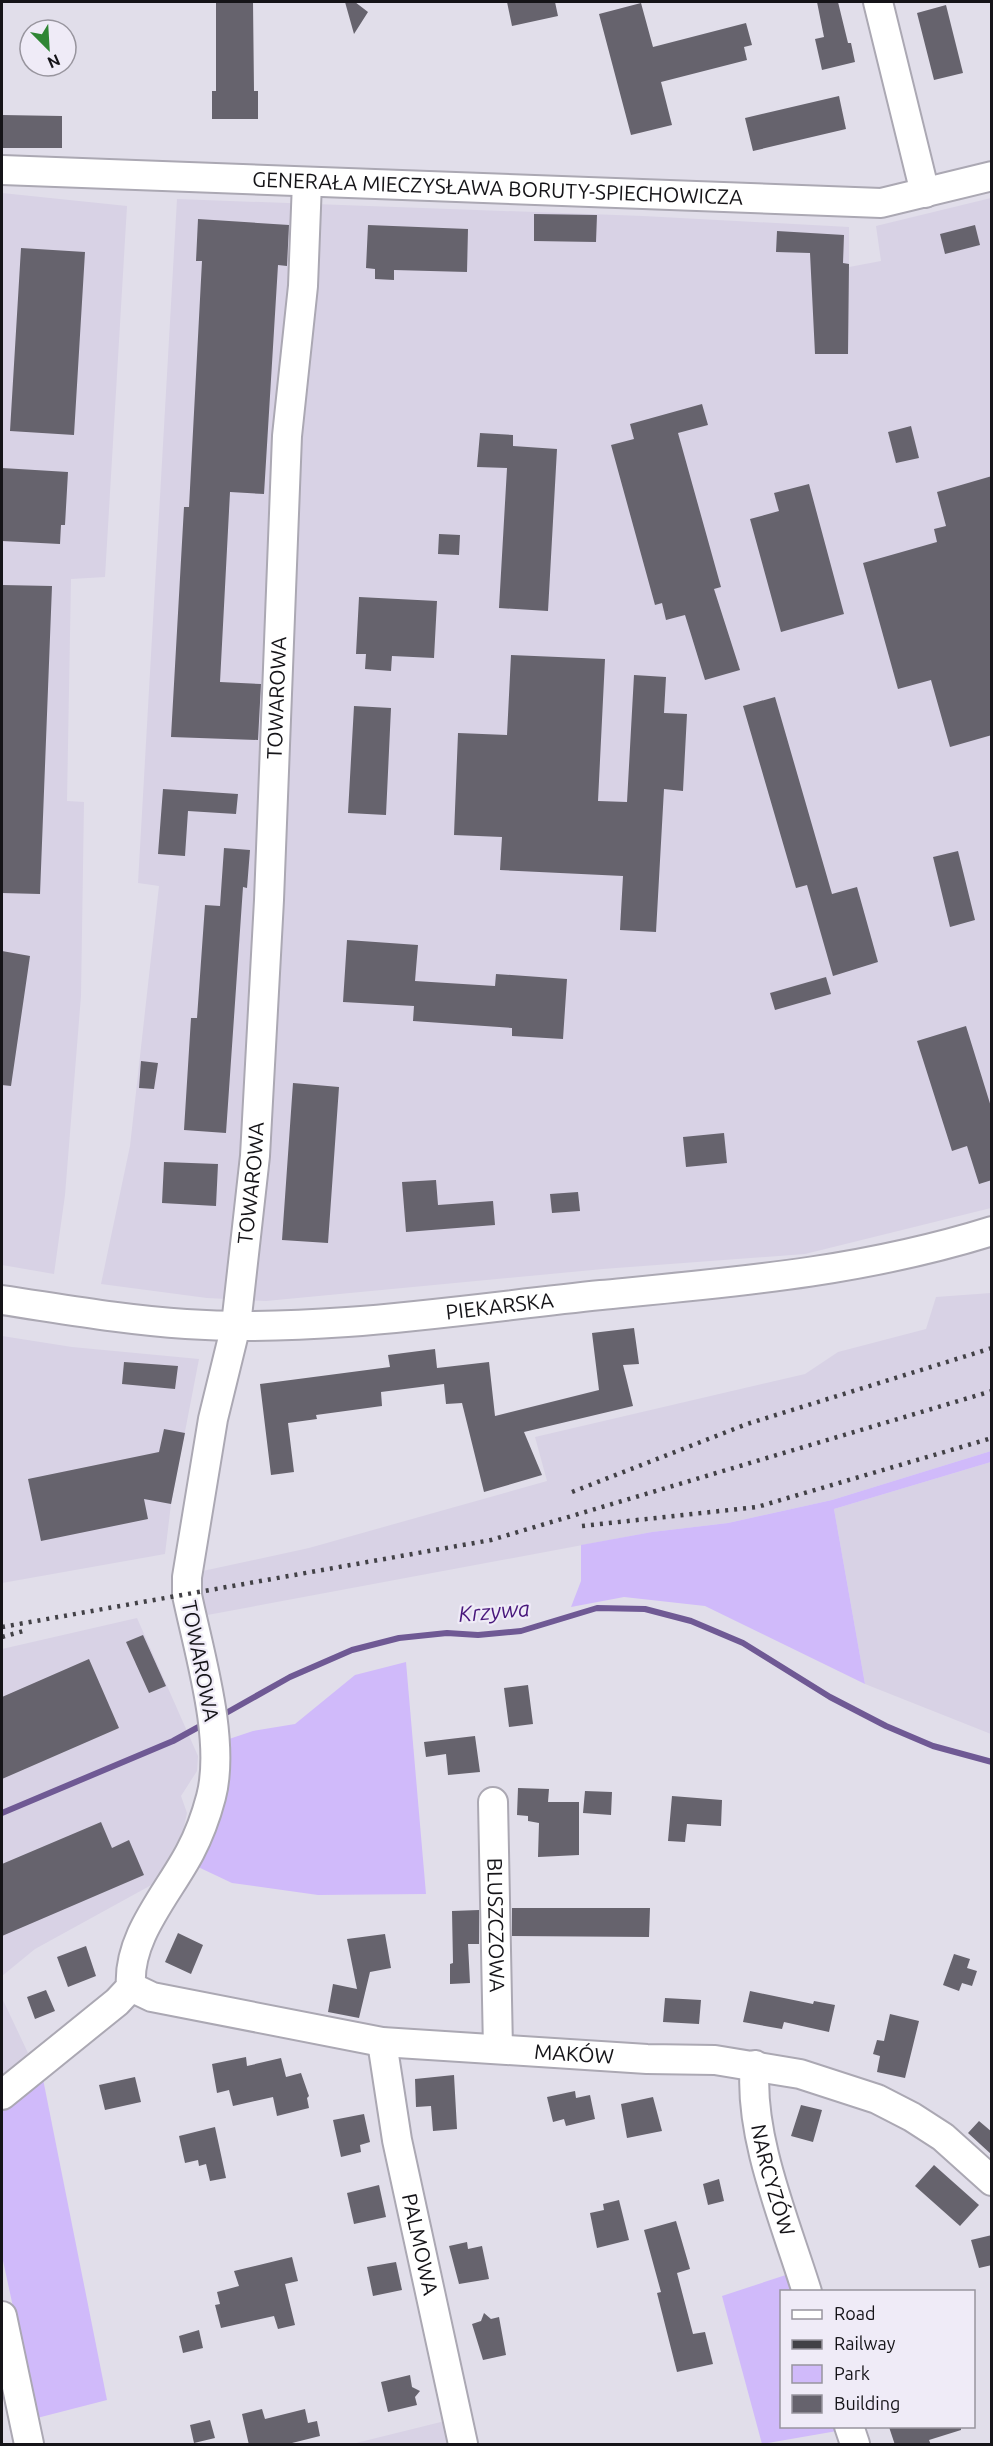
<svg xmlns="http://www.w3.org/2000/svg" width="993" height="2446" viewBox="0 0 993 2446" font-family="Ubuntu,sans-serif">
<rect width="100%" height="100%" fill="#e1deea"/>
<path fill="#d8d2e5" d="M2,193L127,206L105,577L71,579L67,801L84,802L81,996L65,1195L54,1274L2,1265Z
M991,198V1208L805,1254L603,1269L266,1301L207,1298L101,1284L130,1146L159,886L138,883L177,199L643,216L849,227V267L881,261L876,226Z
M991,1293V1451L832,1500L728,1523L652,1532L202,1616L198,1572L309,1548L547,1481L535,1437L805,1374L838,1352L926,1329L936,1297Z
M2,1336L72,1347L199,1359L171,1504L165,1554L2,1583Z
M991,1462V1734L865,1684L834,1509Z
M137,1618L198,1756L197,1771L181,1796L187,1813L183,1831L155,1883L35,1949L2,1976V1649Z
M2,1998L28,2053L2,2077Z
M445,2421L450,2444H352Z"/>
<path fill="#d0bafa" d="M991,1451V1462L834,1509L865,1684L705,1606L624,1597L571,1607L581,1581V1545L652,1532L728,1523L832,1500Z
M406,1662L426,1894L318,1895L232,1883L196,1866L228,1786L226,1740L253,1731L295,1724L355,1675Z
M43,2079L107,2400L37,2418L2,2256V2110Z
M792,2273L797,2291L782,2292V2426L835,2427L837,2431L762,2444L722,2296Z"/>
<g fill="none" stroke-linecap="round" stroke-linejoin="round">
<path stroke="#6f5994" stroke-width="6" d="M219,1717L290,1677L352,1650L399,1638L447,1633L478,1635L521,1631L597,1608L645,1609L691,1621L743,1643L830,1697L886,1726L933,1746L992,1762
M2,1813L173,1741L204,1724"/>
</g>
<path fill="#66636d" d="M216,2H253L254,91H258V119H212V91H216Z
M345,2H355L368,12L354,34Z
M507,2H555L558,16L512,26Z
M817,2H838L848,43H851L855,62L822,70L815,39L824,37Z
M641,3L653,47L746,23L752,45L744,47L747,60L661,82L672,125L631,135L599,14Z
M946,5L963,73L934,80L917,13Z
M839,96L846,129L753,151L745,118Z
M2,115L62,116V148H2Z
M534,214L597,215L596,242L534,241Z
M198,219L289,225L287,266L278,265L264,494L230,492L220,682L261,684L258,740L171,737L184,507H189L202,261H196Z
M368,225L468,229L467,272L394,270V280L375,279V269L366,268Z
M975,225L980,245L945,254L940,234Z
M777,231L844,235L843,263L849,264L848,354H815L810,253L776,252Z
M21,248L85,252L74,435L10,431Z
M702,404L708,425L678,433L721,587L714,589L740,670L705,680L685,615L666,620L662,603L655,605L611,445L634,439L630,424Z
M911,426L919,458L896,463L888,432Z
M480,433L513,435V446L557,449L548,611L499,608L507,468L477,467Z
M2,468L68,472L65,525H61L60,544L2,541Z
M992,476V735L950,747L931,680L898,689L863,563L937,542L934,529L946,526L937,492Z
M809,484L844,614L781,632L750,519L779,511L774,493Z
M439,534L460,535L459,555L438,554Z
M2,585L52,586L40,894L2,893Z
M359,597L437,601L434,658L392,656L391,671L365,669L366,654H356Z
M511,655L605,659L598,801L627,802L634,675L666,677L664,713L687,714L683,791L664,789L656,932L620,930L623,876L500,870L502,837L454,835L458,733L507,735Z
M775,697L832,894L857,887L878,962L833,976L807,885L796,888L743,706Z
M354,706L391,708L386,815L348,813Z
M163,789L238,794L236,814L188,811L185,856L158,854Z
M224,848L250,850L247,888L243,887L226,1133L184,1130L191,1018H197L205,905L220,906Z
M958,851L975,920L950,927L933,857Z
M347,940L418,945L415,981L495,986L496,974L567,979L563,1039L512,1036V1028L413,1021L414,1006L343,1002Z
M2,951L30,956L11,1086L2,1085Z
M826,977L831,994L775,1010L770,993Z
M966,1026L992,1110V1180L979,1184L967,1146L952,1151L917,1041Z
M141,1061L158,1063L154,1089L139,1088Z
M293,1083L339,1087L328,1243L282,1240Z
M724,1133L727,1163L686,1167L683,1137Z
M164,1162L218,1164L216,1206L162,1203Z
M436,1180L438,1205L493,1201L495,1225L406,1232L402,1182Z
M578,1192L580,1211L552,1213L550,1194Z
M634,1328L639,1364L623,1365L633,1406L524,1432L542,1475L484,1492L462,1403L446,1404L444,1384L381,1392L382,1406L316,1415L317,1419L288,1423L294,1472L271,1475L260,1384L390,1367L388,1355L435,1349L437,1368L489,1362L495,1416L599,1390L592,1333Z
M124,1362L178,1366L175,1389L122,1384Z
M164,1429L185,1433L171,1504L144,1499L148,1519L41,1541L28,1479L159,1452Z
M143,1635L166,1686L149,1693L126,1642Z
M89,1659L119,1728L2,1779V1697Z
M528,1685L533,1724L509,1727L504,1688Z
M475,1736L480,1772L448,1775L446,1754L426,1757L424,1742Z
M518,1788L549,1789L548,1802H579V1855L538,1857L539,1823L528,1821V1816L517,1815Z
M585,1791L612,1792L611,1815L583,1813Z
M672,1796L722,1800L721,1826L687,1824L685,1842L668,1841Z
M101,1822L112,1848L129,1840L144,1875L2,1936V1864Z
M512,1908H650L649,1937L512,1936Z
M479,1910V1944H468L470,1983L450,1984V1964L453,1963L452,1911Z
M178,1933L203,1945L191,1974L165,1962Z
M385,1934L391,1968L370,1972L359,2018L328,2012L333,1984L357,1989L347,1939Z
M86,1946L96,1976L68,1987L57,1957Z
M954,1954L970,1959L967,1968L977,1971L972,1986L962,1983L959,1991L943,1985Z
M46,1990L55,2011L35,2019L27,1997Z
M750,1991L813,2004L814,2001L835,2005L829,2032L784,2022L782,2029L743,2022Z
M665,1998L701,2000L699,2024L663,2022Z
M890,2014L919,2021L905,2078L877,2072L880,2056L873,2054L877,2040L884,2041Z
M246,2057L247,2066L281,2058L286,2077L301,2073L309,2096L307,2098L309,2108L277,2116L273,2097L233,2106L229,2090L217,2093L212,2064Z
M454,2075L457,2129L433,2131L431,2106L416,2107L415,2079Z
M135,2077L141,2102L105,2110L99,2085Z
M575,2091L576,2098L590,2095L595,2119L566,2126L564,2119L553,2122L547,2097Z
M653,2097L662,2131L627,2138L621,2104Z
M801,2105L822,2110L813,2142L791,2136Z
M364,2114L370,2142L360,2145L361,2152L341,2157L333,2120Z
M979,2121L992,2132V2155L968,2133Z
M215,2127L226,2178L210,2181L206,2164L199,2166L198,2160L185,2163L179,2136Z
M934,2165L979,2205L960,2226L915,2186Z
M719,2179L724,2201L708,2205L703,2184Z
M379,2185L386,2217L354,2224L347,2193Z
M619,2200L629,2240L597,2248L590,2213L604,2210L603,2204Z
M676,2221L690,2269L677,2273L693,2334L705,2332L713,2364L677,2372L657,2293L661,2292L644,2230Z
M992,2235V2265L979,2268L971,2240Z
M467,2242L468,2249L482,2246L489,2279L459,2284L449,2246Z
M292,2257L298,2281L285,2284L295,2325L278,2329L274,2316L221,2328L215,2305L220,2304L217,2292L239,2286L234,2271Z
M396,2262L402,2290L373,2296L367,2267Z
M484,2313L491,2319L499,2317L506,2355L483,2360L472,2324L481,2321Z
M199,2330L203,2348L183,2353L179,2336Z
M410,2375L412,2387L420,2391L415,2397L417,2405L388,2412L381,2382Z
M262,2409L265,2419L305,2409L308,2423L317,2421L320,2436L284,2445H249L242,2414Z
M210,2420L215,2438L194,2443L190,2425Z
M889,2427H961V2430L929,2440L931,2445H895Z"/>
<g fill="none" stroke-linecap="round" stroke-linejoin="round">
<g stroke="#aba8b3" stroke-width="32">
<g id="minor">
<path d="M878,2L925,193"/>
<path id="s1" d="M2,170L881,203L992,176"/>
<path id="s2" d="M2,1300C63,1309 124,1320 186,1324C322,1333 465,1309 601,1295C736,1282 861,1272 992,1231"/>
<path id="s3" d="M493,1802L498,2049"/>
<path id="s4" d="M131,1987L152,1997L382,2042L647,2059L715,2060L800,2074L877,2099L912,2117L943,2137L992,2181"/>
<path id="s5" d="M382,2042L397,2140L463,2444"/>
<path id="s6" d="M755,2065C748,2135 786,2224 807,2292"/>
<path id="s7" d="M2,2095L117,2002L131,1987C127,1937 168,1894 190,1852C199,1835 206,1816 211,1797C226,1740 199,1653 187,1595V1577L213,1419L236,1325L255,1156L269,900L287,436L303,286L307,182"/>
<path d="M2,2316L29,2444"/>
<path d="M849,2426L855,2444"/>
</g>
</g>
<use href="#minor" stroke="#fff" stroke-width="28"/>
<path stroke="#424146" stroke-width="4.5" stroke-dasharray="3 6" stroke-linecap="butt" d="M572,1492L747,1424L992,1348
M582,1526L757,1507L992,1438
M2,1627L491,1540L992,1391
M2,1637L27,1630"/>
</g>
<g text-anchor="middle" stroke-width="4.5" stroke-linejoin="round" paint-order="stroke">
<g font-size="21" fill="#151418" stroke="#efebf7">
<text dy="7" stroke="none"><textPath href="#s1" startOffset="496">GENERAŁA MIECZYSŁAWA BORUTY-SPIECHOWICZA</textPath></text>
<text dy="7" stroke="none"><textPath href="#s7" startOffset="1486">TOWAROWA</textPath></text>
<text dy="7" stroke="none"><textPath href="#s7" startOffset="1000">TOWAROWA</textPath></text>
<text dy="7" stroke="none"><textPath href="#s2" startOffset="500">PIEKARSKA</textPath></text>
<text transform="translate(200 1661) rotate(79)" y="7">TOWAROWA</text>
<text dy="7" stroke="none"><textPath href="#s3" startOffset="123">BLUSZCZOWA</textPath></text>
<text dy="7" stroke="none"><textPath href="#s4" startOffset="450">MAKÓW</textPath></text>
<text dy="7" stroke="none"><textPath href="#s6" startOffset="117">NARCYZÓW</textPath></text>
<text dy="7" stroke="none"><textPath href="#s5" startOffset="206">PALMOWA</textPath></text>
</g>
<g font-size="22" font-style="italic" fill="#48177b" stroke="#efebf7">
<text transform="translate(494 1611) rotate(-5)" y="8">Krzywa</text>
</g>
</g>
<rect width="993" height="2446" fill="none" stroke="#151418" stroke-width="6"/>
<rect x="780" y="2290" width="195" height="138" fill="#efebf7" stroke="#98959e" stroke-width="1.5"/>
<rect x="792" y="2310" width="30" height="9" fill="#ffffff" stroke="#98959e" stroke-width="1.5"/>
<text x="834" y="2320" font-size="18" fill="#151418">Road</text>
<rect x="792" y="2340" width="30" height="9" fill="#424146" stroke="#98959e" stroke-width="1.5"/>
<text x="834" y="2350" font-size="18" fill="#151418">Railway</text>
<rect x="792" y="2365" width="30" height="18" fill="#d0bafa" stroke="#98959e" stroke-width="1.5"/>
<text x="834" y="2380" font-size="18" fill="#151418">Park</text>
<rect x="792" y="2395" width="30" height="18" fill="#66636d" stroke="#98959e" stroke-width="1.5"/>
<text x="834" y="2410" font-size="18" fill="#151418">Building</text>
<g transform="translate(48 48) rotate(156)"><circle r="28" fill="#efebf7" stroke="#98959e" stroke-width="1.5"/>
<path d="M0-4.5L10 22L0 15L-10 22Z" fill="#2f8634"/>
<text y="-9" font-size="16" font-weight="bold" text-anchor="middle" fill="#151418">N</text>
</g>
</svg>
